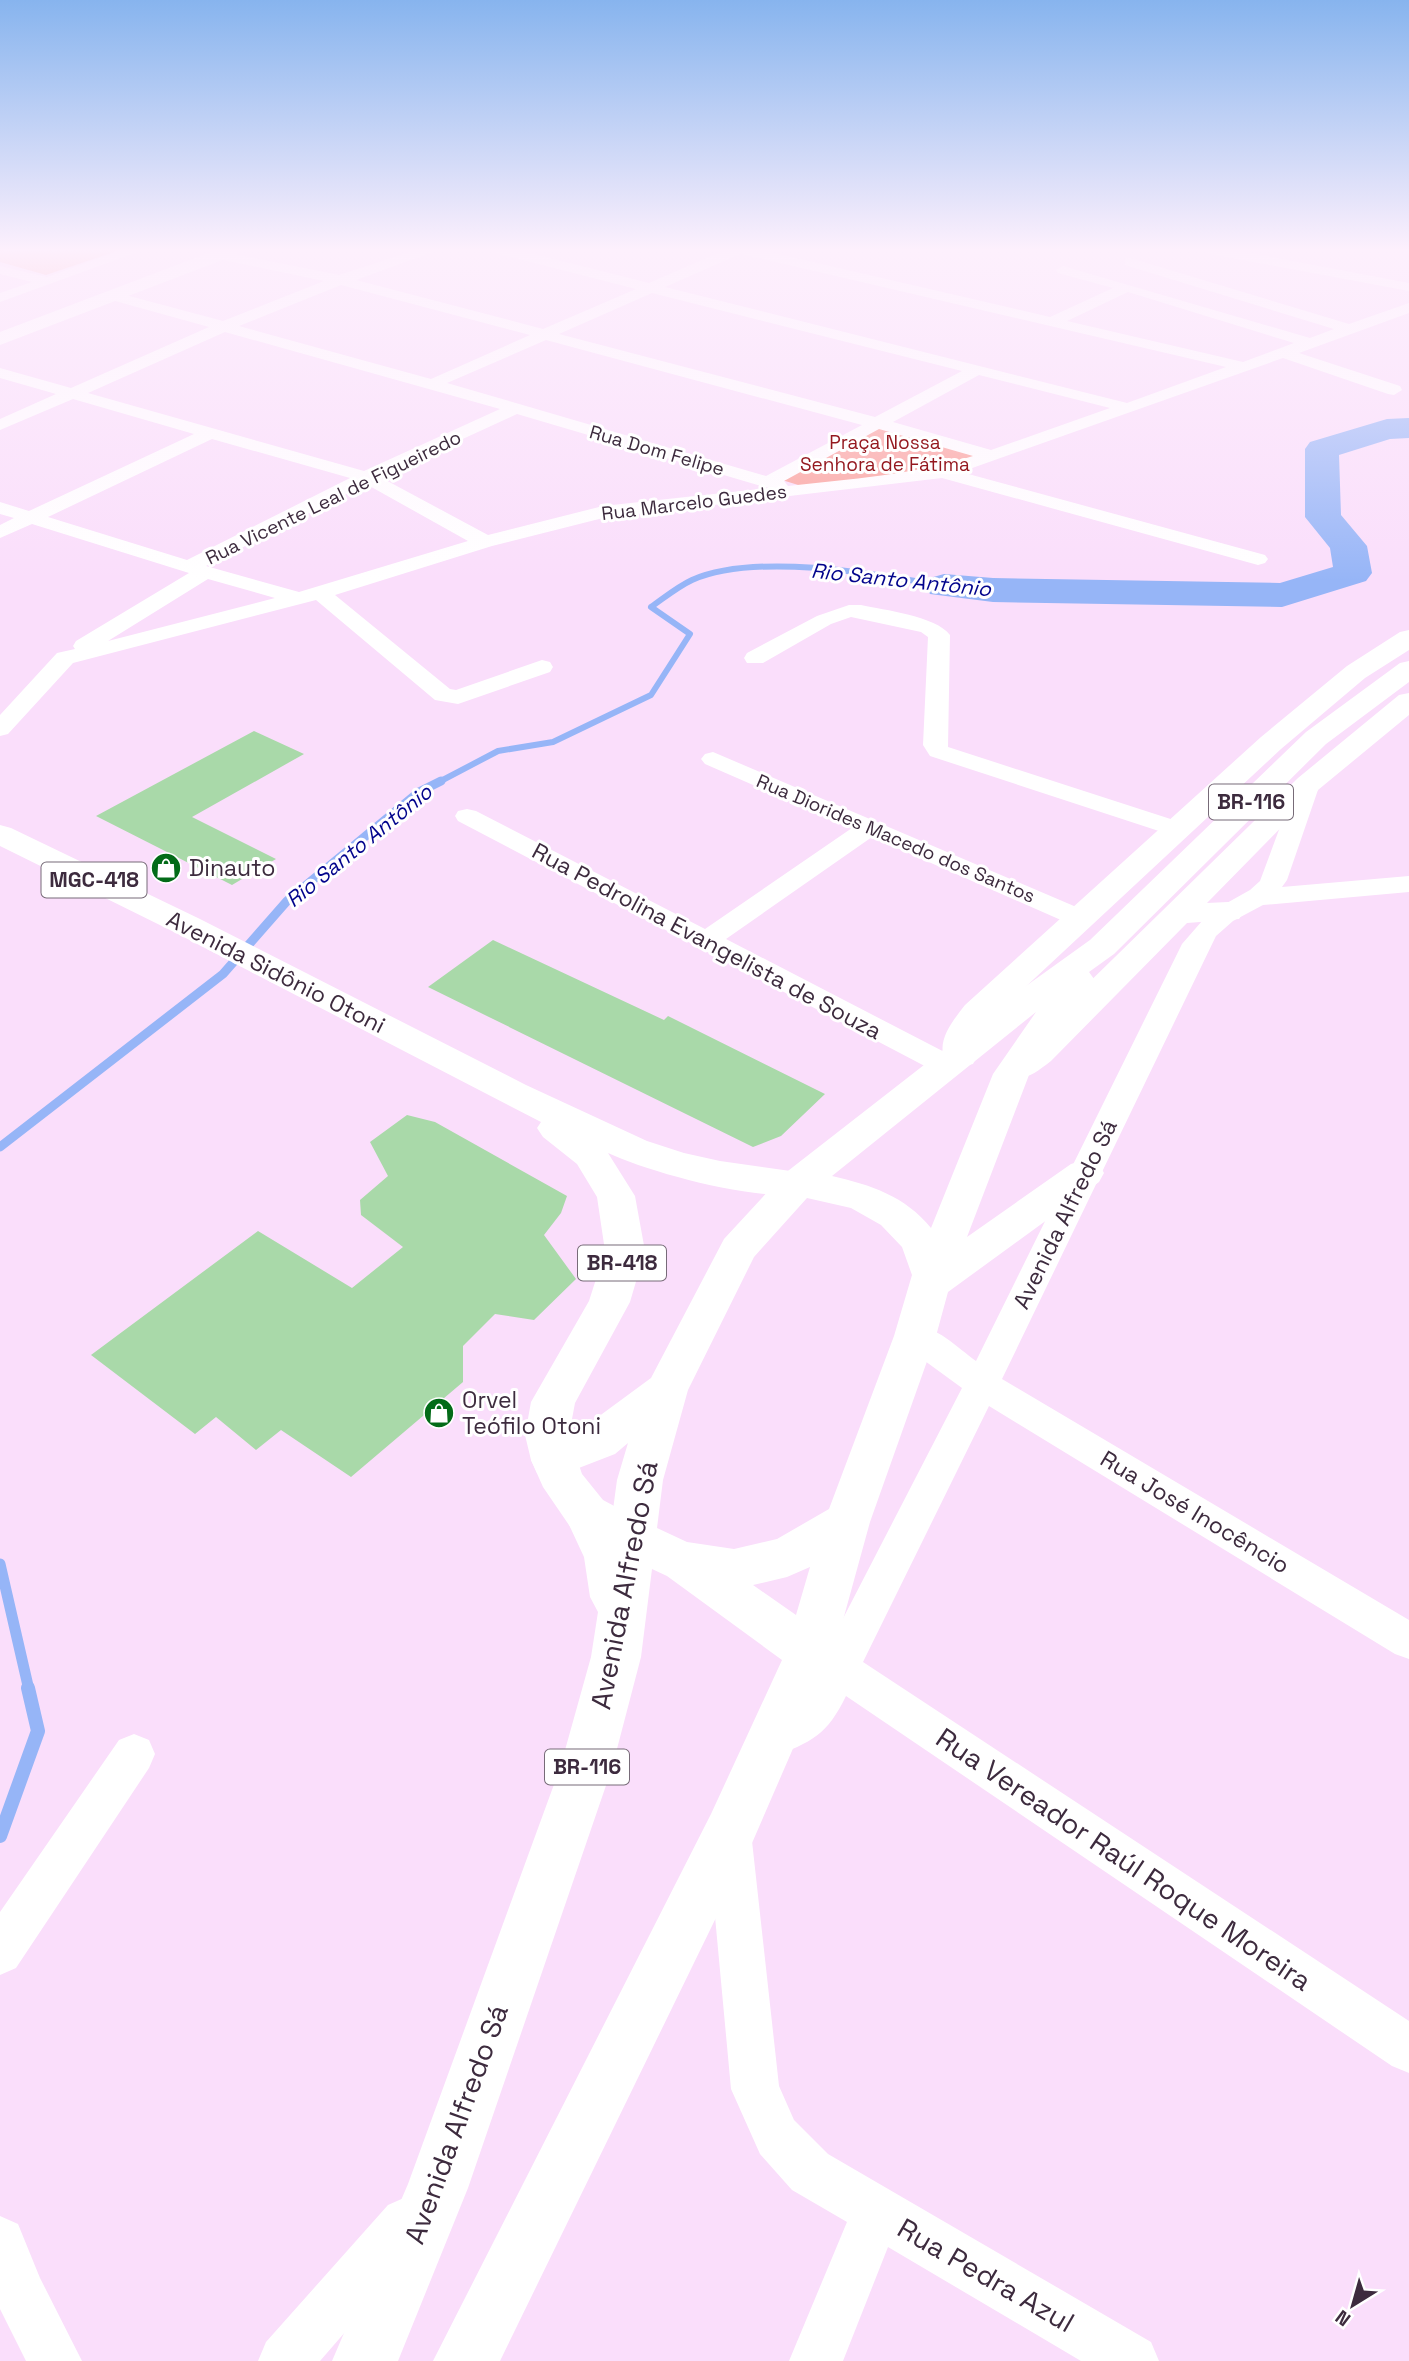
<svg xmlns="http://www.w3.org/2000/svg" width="1409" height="2361" viewBox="0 0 1409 2361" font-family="'Space Grotesk',sans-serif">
<rect width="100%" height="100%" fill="#fadefb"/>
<path fill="#fa9f98" d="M0,250L10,251L120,250L46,275L0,262Z
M882,426L984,455L937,471L808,488L782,480Z"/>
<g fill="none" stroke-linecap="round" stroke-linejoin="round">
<path stroke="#96b5f7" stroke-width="6" d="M437,783L498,751L553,742L651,695L690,634L651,607C664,598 677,587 692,580C756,552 876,574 944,586"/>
<path stroke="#96b5f7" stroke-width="9" d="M0,1147L223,974L287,901L419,792L441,781"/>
<path stroke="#96b5f7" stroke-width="11" d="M0,1564L29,1690"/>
<path stroke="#96b5f7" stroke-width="14" d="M0,1836L38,1731L28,1688"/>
<path fill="#96b5f7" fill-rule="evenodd" d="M1409,418V438L1390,439L1339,455L1341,515L1367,546L1372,573L1366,581L1282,607L993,602L930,594L925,586L930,578L944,574L993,578L1280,583L1333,567L1330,548L1305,517V449L1310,442L1387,419Z"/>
</g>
<path fill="#a9d9a9" d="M254,731L304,754L192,817L276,859L232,885L96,816Z
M493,940L664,1020L668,1016L825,1094L781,1136L753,1147L428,987Z
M407,1115L435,1122L567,1196L561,1213L544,1235L576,1279L534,1320L495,1314L463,1346V1382L351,1477L281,1430L256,1450L216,1417L195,1434L91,1355L258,1231L352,1288L403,1247L361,1215L360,1200L388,1176L370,1142Z"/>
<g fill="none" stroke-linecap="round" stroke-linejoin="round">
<path fill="#fff" fill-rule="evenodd" d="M122,250H143L0,302V293L32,282L0,274V266L47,277Z
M416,250H438L356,280L543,329L636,289L495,253L493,250H518L649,283L725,250H761L1050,317L1113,288L1058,273L1056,270L1063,266L1310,338L1334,329L1125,265V259L1130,258L1349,324L1409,303V313L1299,353L1400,386L1402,390L1394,395L1388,394L1283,358L961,472L1265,555L1268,559L1265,563L1258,565L942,478L603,518L492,546L335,595L450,689L456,690L542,660L550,662L553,667L550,672L458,704L435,700L316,600L73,663L8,734L0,736V715L57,653L75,649L73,646L76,641L189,573L32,524L0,538V525L14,518L0,514V502L29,511L194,434L73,399L0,430V419L56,394L0,378V368L71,388L209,327L108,299L106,296L108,293H118L223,321L324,281L214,258V252L219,251L339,275ZM740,254H742L1226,367L1127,403L665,287ZM341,285L530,335L431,379L239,326ZM1128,292L1294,343L1243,362L1067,321ZM652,293L962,371L875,417L559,334ZM225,332L500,409L364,471L88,393ZM546,340L862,425L766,476L447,383ZM979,375L1110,408L991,450L893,422ZM517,414L761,486L769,488L603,506L488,535L380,477ZM879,429L973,456C913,475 850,479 788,486L784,481ZM212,439L350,478L187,560L48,517ZM366,484L468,541L299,592L206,566ZM208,579L275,598L108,641Z
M1204,250H1235L1409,283V291L1211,254Z
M849,605H861C884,610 936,616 950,635L948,747L1186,824L1189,829L1186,834L1177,836L1168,834L930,756L923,745L928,637L921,632L851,617L831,624L763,663H747L744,658L747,653L817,616Z
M713,752L1088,912L1092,918L1088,924L1079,926L1070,924L872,837L726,939L958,1059L963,1066L958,1073L948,1076L938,1073L458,821L455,816L458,811L467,809L476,811L705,929L852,828L705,764L701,759L705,754Z
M1308,777L1317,779L1320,784L1287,880L1282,887L1409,876V892L1263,905L1233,921L1216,936L1002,1379L1409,1620V1659L1395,1654L989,1406L863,1662L1409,2021V2073L1392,2066L846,1696C827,1735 812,1742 772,1757L757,1752L751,1738L757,1724L782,1713L804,1694L962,1388L903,1345L898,1336L903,1327C929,1318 955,1346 976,1361L1182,944L1209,913L1250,890L1260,881L1296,784L1299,779Z
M134,1734L149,1740L155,1754L149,1768L16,1968L0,1975V1912L119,1740Z
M730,1820L746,1826L752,1841L779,2086L794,2120L828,2154L1151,2342L1159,2361H1081L888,2247L843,2361H789L847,2222L792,2190L760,2154L731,2089L708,1841L714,1826Z
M406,2197L424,2205L432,2223L424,2241L320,2361H258L266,2342L388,2205Z
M0,2216L18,2224L40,2278L82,2361H26L0,2309Z"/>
<path fill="#fff" fill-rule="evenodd" d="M216,250H240L238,254L0,345V332Z
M1409,630V650L1365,678L1281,749L989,1021C976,1039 983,1048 973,1064L960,1067L947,1064C934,1043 952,1022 965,1005L1261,737L1347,666L1400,632Z
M1409,693V715L1318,790L1207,903L1228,902L1239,905L1244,912L1239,919L1187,923L1051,1061C1035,1073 1026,1082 1005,1076L1000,1068L1005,1060L1025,1045L1298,778L1399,695Z"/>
<path fill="#fff" fill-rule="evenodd" d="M0,825L11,828L200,919L526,1085L647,1141L684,1153L720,1161L812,1174L817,1183L812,1192C767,1205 651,1173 608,1153L635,1196L645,1251L630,1302L575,1403L569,1435L582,1474L603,1500L631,1515L638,1529L631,1543L615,1548L571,1528L543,1487L531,1460L525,1435L531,1402L589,1301L605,1251L597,1197L577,1164L543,1137L537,1128L541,1122L176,933L0,846Z"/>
<path fill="#fff" fill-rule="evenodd" d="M1409,661V682L1326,744L1114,954L1089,972L1094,979L1029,1075L967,1237L1071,1164L1085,1160L1099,1164L1104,1173L1099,1182L948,1292L936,1336L870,1522L837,1642L858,1653L865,1669L858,1685L840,1691L821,1684L749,1850L500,2361H433L711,1814L782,1660L667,1576L652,1569L641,1657L612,1768L468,2188L398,2361H332L408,2184L560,1768L591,1657L598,1612L590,1597L584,1557L564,1514L571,1500L587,1495L603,1500L612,1517L617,1480L628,1443L615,1454L553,1478L537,1473L531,1460L537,1447L583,1428L651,1378L724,1239L784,1174L1019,991L1090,940L1306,732L1400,663ZM1036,1012L993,1074L931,1228C905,1196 871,1185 832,1176ZM807,1198L851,1208L881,1225L902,1247L912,1275L894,1336L829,1509L777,1539L734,1549L687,1542L657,1528L663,1480L688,1390L754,1257ZM810,1567L796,1615L753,1585L787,1577Z"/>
</g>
<linearGradient id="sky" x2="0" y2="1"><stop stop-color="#87b4ee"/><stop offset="0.43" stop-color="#fdf0fd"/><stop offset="1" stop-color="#fdf0fd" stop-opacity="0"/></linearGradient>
<rect width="1409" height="581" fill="url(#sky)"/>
<defs>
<g id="shop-disc" transform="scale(1.575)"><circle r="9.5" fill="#036b18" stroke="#fff"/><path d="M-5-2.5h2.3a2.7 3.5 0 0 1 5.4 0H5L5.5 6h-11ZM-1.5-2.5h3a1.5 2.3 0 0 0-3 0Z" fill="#fff"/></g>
</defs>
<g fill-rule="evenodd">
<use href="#shop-disc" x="166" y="868"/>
<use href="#shop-disc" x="439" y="1413"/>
</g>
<g text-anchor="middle" stroke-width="6" stroke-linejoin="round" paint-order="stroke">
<g font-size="19" fill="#94181f" stroke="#fff">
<text x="885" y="449">Praça Nossa<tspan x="885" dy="22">Senhora de Fátima</tspan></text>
</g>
<g font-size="19" fill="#3d2b3e" stroke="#fff">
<text transform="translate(657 450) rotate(16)" y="7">Rua Dom Felipe</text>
<text transform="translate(333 497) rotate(-26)" y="7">Rua Vicente Leal de Figueiredo</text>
<text transform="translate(694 502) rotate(-7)" y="7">Rua Marcelo Guedes</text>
<text transform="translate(896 838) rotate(23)" y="7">Rua Diorides Macedo dos Santos</text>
</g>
<g font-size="21" font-style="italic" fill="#02048c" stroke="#fff">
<text transform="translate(901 580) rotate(6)" y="7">Rio Santo Antônio</text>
<text transform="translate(359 846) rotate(-39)" y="7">Rio Santo Antônio</text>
</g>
<g fill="#fff" stroke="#776b78" stroke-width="2">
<rect x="1209" y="784.5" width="84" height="35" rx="5"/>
<rect x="41.5" y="862.5" width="105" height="35" rx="5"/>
<rect x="578" y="1245.5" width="88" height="35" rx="5"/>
<rect x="545" y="1749.5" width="84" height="35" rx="5"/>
</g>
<g font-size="21" font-weight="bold" fill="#3d2b3e">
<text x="1251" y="809">BR-116</text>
<text x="94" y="887">MGC-418</text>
<text x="622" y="1270">BR-418</text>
<text x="587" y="1774">BR-116</text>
</g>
<g font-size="23" fill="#3d2b3e" stroke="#fff" text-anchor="start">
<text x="189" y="876">Dinauto</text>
<text x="462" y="1408">Orvel<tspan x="462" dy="26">Teófilo Otoni</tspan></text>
</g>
<g font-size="23" fill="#3d2b3e" stroke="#fff">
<text transform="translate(707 941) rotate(28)" y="8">Rua Pedrolina Evangelista de Souza</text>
<text transform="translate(276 972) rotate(27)" y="8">Avenida Sidônio Otoni</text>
<text transform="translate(1065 1214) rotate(-64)" y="8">Avenida Alfredo Sá</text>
<text transform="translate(1195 1512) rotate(31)" y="8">Rua José Inocêncio</text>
</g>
<g font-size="28" fill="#3d2b3e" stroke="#fff">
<text transform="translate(624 1585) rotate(-79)" y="10">Avenida Alfredo Sá</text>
<text transform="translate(1124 1859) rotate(34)" y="10">Rua Vereador Raúl Roque Moreira</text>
<text transform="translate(456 2124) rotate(-70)" y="10">Avenida Alfredo Sá</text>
<text transform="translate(986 2275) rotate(30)" y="10">Rua Pedra Azul</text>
</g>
</g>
<g transform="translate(1353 2305) rotate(217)" stroke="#ffffff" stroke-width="5" paint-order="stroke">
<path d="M0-5L12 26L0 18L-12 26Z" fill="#3d2b3e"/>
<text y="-10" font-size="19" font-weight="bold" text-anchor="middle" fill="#3d2b3e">N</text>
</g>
</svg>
